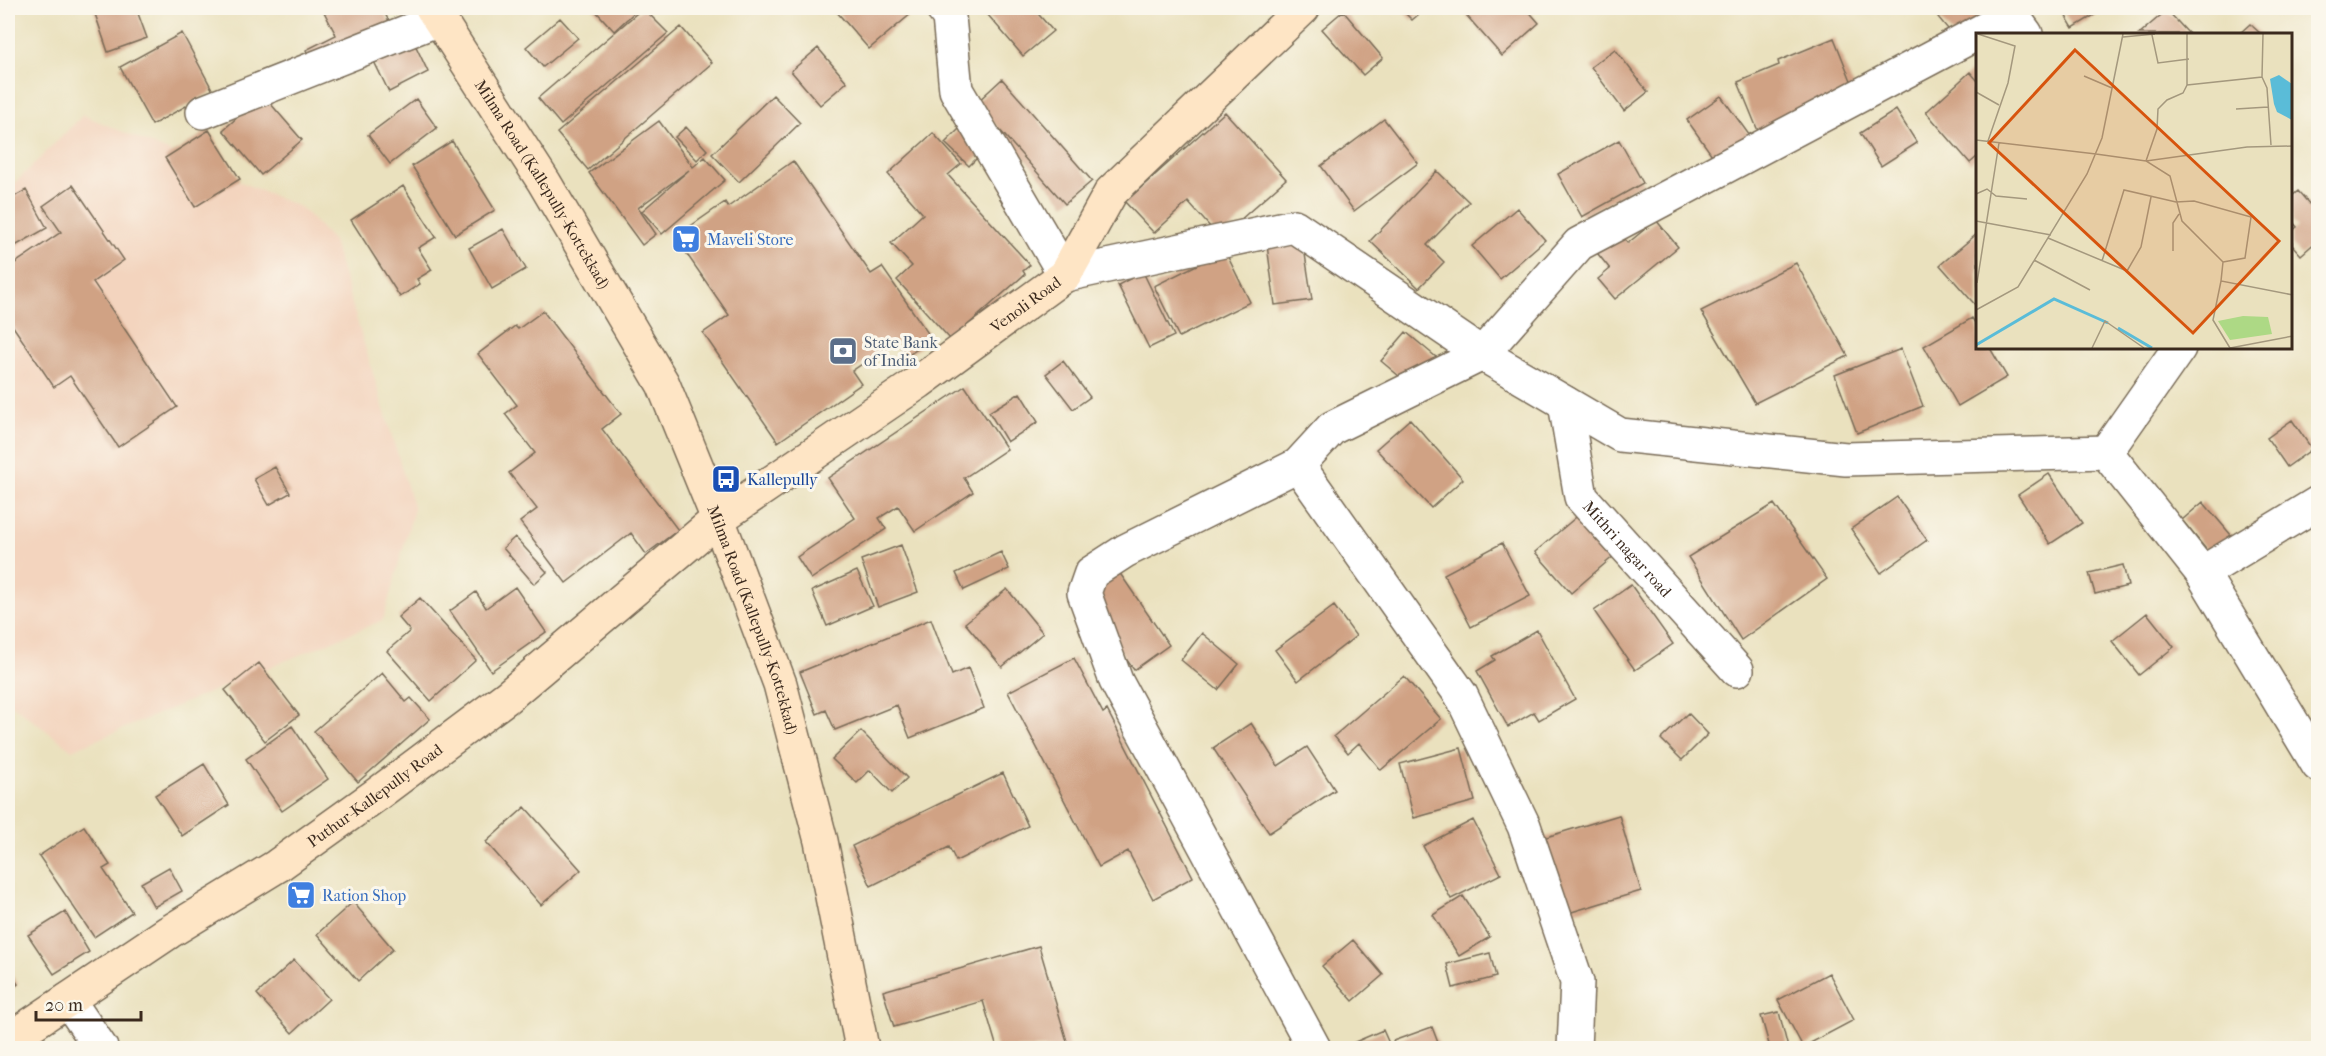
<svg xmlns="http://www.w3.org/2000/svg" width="2326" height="1056" viewBox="0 0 2326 1056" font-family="'IM FELL French Canon',serif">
<rect width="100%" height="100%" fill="#fbf7ec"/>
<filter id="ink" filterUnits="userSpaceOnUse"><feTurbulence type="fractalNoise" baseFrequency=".0167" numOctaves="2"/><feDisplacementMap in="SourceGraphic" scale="12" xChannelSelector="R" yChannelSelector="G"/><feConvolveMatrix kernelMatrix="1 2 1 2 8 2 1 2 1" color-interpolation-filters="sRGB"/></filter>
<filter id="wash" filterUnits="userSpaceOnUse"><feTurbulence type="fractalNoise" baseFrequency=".008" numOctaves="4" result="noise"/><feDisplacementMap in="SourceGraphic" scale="24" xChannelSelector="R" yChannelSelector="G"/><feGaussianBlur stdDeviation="1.35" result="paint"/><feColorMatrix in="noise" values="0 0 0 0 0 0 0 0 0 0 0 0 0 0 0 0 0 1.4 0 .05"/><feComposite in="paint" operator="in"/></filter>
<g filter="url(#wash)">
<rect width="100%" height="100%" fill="#eae1be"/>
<path fill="#f3d4be" d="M83,115L302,208L333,241L414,509L383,620L72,750L8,702V190Z"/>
<g id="blocks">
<path fill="#d0a284" d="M93,8H136L147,38L108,52Z
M322,8H382L391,25L313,65L306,50L336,35Z
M593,8H637L638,9L614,31Z
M643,8L668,33L561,125L538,98Z
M811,8H823L816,13Z
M840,8H918L869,49L836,11Z
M982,8H1033L1053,31L1023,56Z
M1400,8H1426L1412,20Z
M1460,8H1526L1539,23L1502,56Z
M1950,8H1995L1957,40L1938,17Z
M2061,8H2106L2073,28Z
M2167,10L2189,34H2139Z
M1343,11L1383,58L1363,75L1322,29Z
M560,18L578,38L543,67L526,47Z
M404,21L428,72L389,92L364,41Z
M2250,24L2261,34H2239Z
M681,27L712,63L588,170L557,133Z
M182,33L213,91L152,125L120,67Z
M1834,38L1862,108L1765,148L1738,82L1779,65L1778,61Z
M818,48L847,82L820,105L791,71Z
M1615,49L1648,92L1624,111L1591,67Z
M1970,72L1978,81V156L1970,163L1926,112Z
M1002,79L1092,181L1065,204L976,103Z
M263,95L302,140L261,175L223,130Z
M773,95L800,123L739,182L712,154Z
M1721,96L1760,150L1726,175L1687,120Z
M416,99L437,128L390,164L368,135Z
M1896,110L1917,143L1881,166L1860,133Z
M1225,112L1286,179L1220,238L1188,202L1154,233L1125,202Z
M1384,119L1418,163L1354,211L1321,166Z
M659,121L693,167L705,157L725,180L662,234L642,211L689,170L638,208L656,234L642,245L589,173Z
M962,126L985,150L969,166L945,143Z
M686,127L707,150L697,160L675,137Z
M209,130L240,179L195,207L165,158Z
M933,133L961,164L948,175L1030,265L1023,271L1025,274L951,340L897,280L912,266L891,243L923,214L888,174Z
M1619,140L1643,183L1582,217L1558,174Z
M452,141L495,210L455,235L412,166Z
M793,161L871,274L882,267L932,339L907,356L896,341L852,371L861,384L778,442L703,333L729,315L675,237L725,202L728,207Z
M1437,171L1469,202L1427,245L1444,262L1419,288L1370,241Z
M73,185L124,260L93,282L177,407L118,447L70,376L54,387L8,319V268L61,232L43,206Z
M403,186L436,237L418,248L432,270L417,279L420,284L400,297L351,220Z
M26,190L47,228L8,250V200Z
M2298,191L2318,214V240L2301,255L2292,245V231L2297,227L2292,221V196Z
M1517,208L1545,240L1500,279L1472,246Z
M1656,220L1678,247L1615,299L1598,279L1610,269L1594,249L1617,230L1628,243Z
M503,229L526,269L492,289L469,248Z
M1978,233V308L1940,265Z
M1303,241L1312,300L1275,305L1267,245Z
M1225,251L1250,302L1179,337L1154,286Z
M1796,263L1848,356L1755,403L1701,311Z
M1143,272L1174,336L1149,348L1118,285Z
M543,311L621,414L602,429L678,530L646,554L631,533L566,583L520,522L537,509L509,473L535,453L505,414L517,405L478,354L515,326L518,329Z
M1972,318L1978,328V348H1990L2007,377L1958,406L1924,346Z
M1406,332L1442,362L1418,392L1381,361Z
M1901,349L1923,406L1857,433L1835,375Z
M1063,361L1090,397L1073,409L1046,374Z
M965,386L1007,449L964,478L973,492L915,531L898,506L879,518L886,529L811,579L797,557L855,518L828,478Z
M1020,393L1038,422L1007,442L989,412Z
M1410,419L1463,479L1431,508L1376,449Z
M2292,420L2312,449L2287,467L2267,438Z
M275,467L290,493L269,505L254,479Z
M2049,474L2082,523L2050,544L2018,495Z
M1897,497L1927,540L1881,573L1851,529Z
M2203,502L2231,535L2209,553L2182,520Z
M1774,504L1827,579L1741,640L1688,557Z
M1588,507L1623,548L1571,593L1535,552Z
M515,537L547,572L534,584L503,548Z
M1502,543L1530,596L1471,627L1444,574Z
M901,545L918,592L878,607L861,560Z
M1001,552L1009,569L964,590L956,573Z
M2123,565L2128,586L2095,594L2089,573Z
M857,571L873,606L827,626L812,591Z
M1119,572L1169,645L1134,670L1083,598Z
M1631,585L1673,644L1635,670L1594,611Z
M515,587L546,632L491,671L450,611L476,592L486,608Z
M1007,589L1043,633L1002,667L965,623Z
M420,598L476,660L431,701L387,651L410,631L398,617Z
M1334,606L1356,636L1298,681L1275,650Z
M2147,613L2174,647L2139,675L2112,641Z
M931,619L952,675L968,668L984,708L910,738L897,705L835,730L826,710L817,714L800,672Z
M1537,630L1575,699L1539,720L1534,712L1508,727L1477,671L1495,660L1492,656Z
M1202,633L1239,664L1218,690L1181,660Z
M1074,658L1103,713L1107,710L1193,877L1153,899L1128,851L1099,867L1008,692Z
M259,663L299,715L265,741L225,690Z
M382,673L406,702L411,698L430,719L358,782L314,731Z
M1404,676L1441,719L1381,770L1359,743L1348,753L1334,736Z
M1688,713L1708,734L1682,760L1661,739Z
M1251,723L1278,766L1307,747L1335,790L1269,833L1213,748Z
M292,726L328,779L282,811L246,759Z
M861,731L907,778L892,793L870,770L857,783L832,759Z
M1461,748L1475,801L1414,818L1400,764Z
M204,764L229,805L182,836L155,795Z
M1003,773L1028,826L956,861L949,847L871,886L852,846Z
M525,807L581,870L541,905L486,842Z
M1619,815L1641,891L1565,914L1543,838Z
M1473,820L1501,874L1451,899L1423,846Z
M84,826L110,865L103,869L132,912L94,937L39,856Z
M169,867L182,891L154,907L141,883Z
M1463,896L1490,937L1459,956L1433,915Z
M353,902L393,949L358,981L317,934Z
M65,912L89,952L54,974L28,935Z
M1353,940L1383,975L1353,1001L1322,966Z
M1039,946L1069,1048H997L983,1001L894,1027L883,991Z
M1490,953L1496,977L1453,988L1447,964Z
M294,960L329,999L292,1033L257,994Z
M8,971L18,984L8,992Z
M1829,973L1854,1020L1803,1047L1778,1000Z
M1779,1012L1788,1048H1770L1761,1016Z
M1432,1027L1440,1048H1396L1393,1041Z
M1383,1030L1391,1048H1341Z"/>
</g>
</g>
<g filter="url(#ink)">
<use href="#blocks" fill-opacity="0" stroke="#786a56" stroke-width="1.5"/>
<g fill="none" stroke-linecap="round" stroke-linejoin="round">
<g stroke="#786a56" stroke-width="36">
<g id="street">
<path d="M942,8L949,17L956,90L1065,275L1294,226L1482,354L1620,435L1846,459L2106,452L2202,573L2318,503"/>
<path d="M203,112L439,19"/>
<path id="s1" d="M1565,403L1581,497L1737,670"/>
<path d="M2106,452L2179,348"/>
<path d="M1298,465L1461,695L1524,826L1577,982L1574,1048"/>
<path d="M2202,573L2318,765"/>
<path d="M68,1000L101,1048"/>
<path d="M1314,1048L1116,681L1084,593L1091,573L1125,551L1298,465L1332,428L1482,354L1579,244L1989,27L2015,19L2026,34"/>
</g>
</g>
<g stroke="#786a56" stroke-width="36">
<g id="secondary">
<path id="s2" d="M432,8L544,182L663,384L718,519L780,684L821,841L862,1048"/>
<path id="s3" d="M8,1040L169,932L277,866L376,795L507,697L718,519L919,382L1065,275L1111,192L1303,8"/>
</g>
</g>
<use href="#street" stroke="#fff" stroke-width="33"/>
<use href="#secondary" stroke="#fee5c5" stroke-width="33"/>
</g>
</g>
<defs>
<g id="supermarket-square" transform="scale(1.5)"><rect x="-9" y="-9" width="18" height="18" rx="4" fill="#3f7fe0" stroke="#fbf7ec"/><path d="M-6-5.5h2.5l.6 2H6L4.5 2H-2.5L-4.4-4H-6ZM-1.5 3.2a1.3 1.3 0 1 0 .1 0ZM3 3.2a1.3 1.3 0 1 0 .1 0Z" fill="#fff"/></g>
<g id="bank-square" transform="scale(1.5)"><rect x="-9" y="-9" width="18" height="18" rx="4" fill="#5c6f8a" stroke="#fbf7ec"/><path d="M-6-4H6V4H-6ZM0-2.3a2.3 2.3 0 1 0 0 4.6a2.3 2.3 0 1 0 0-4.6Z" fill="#fff"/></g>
<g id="bus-square" transform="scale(1.5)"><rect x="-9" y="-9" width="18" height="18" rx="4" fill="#1a4fb4" stroke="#fbf7ec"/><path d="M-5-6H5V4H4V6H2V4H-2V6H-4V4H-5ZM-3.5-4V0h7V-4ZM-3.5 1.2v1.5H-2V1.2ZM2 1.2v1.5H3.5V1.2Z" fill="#fff"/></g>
</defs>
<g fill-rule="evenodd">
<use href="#supermarket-square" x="686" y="239"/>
<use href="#bank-square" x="843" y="351"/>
<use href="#bus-square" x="726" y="479"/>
<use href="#supermarket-square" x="301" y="895"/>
</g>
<g text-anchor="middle" stroke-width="6" stroke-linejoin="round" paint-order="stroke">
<g font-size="16" fill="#3b2a1e" stroke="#fbf7ec">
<text dy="6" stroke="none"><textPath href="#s2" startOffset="208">Milma Road (Kallepully-Kottekkad)</textPath></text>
<text dy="6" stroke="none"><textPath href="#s3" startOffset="1257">Venoli Road</textPath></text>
<text dy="6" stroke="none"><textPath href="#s1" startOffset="165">Mithri nagar road</textPath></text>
<text dy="6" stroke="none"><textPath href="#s2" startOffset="694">Milma Road (Kallepully-Kottekkad)</textPath></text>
<text dy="6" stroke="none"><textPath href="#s3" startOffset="441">Puthur-Kallepully Road</textPath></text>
</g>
<g font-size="16" fill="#366cbe" stroke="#fbf7ec" text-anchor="start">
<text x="707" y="245">Maveli Store</text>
<text x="322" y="901">Ration Shop</text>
</g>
<g font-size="16" fill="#4e5e75" stroke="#fbf7ec" text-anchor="start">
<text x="864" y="348">State Bank<tspan x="864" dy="18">of India</tspan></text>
</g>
<g font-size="16" fill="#164399" stroke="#fbf7ec" text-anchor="start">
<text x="747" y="485">Kallepully</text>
</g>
</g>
<g transform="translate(1976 33)">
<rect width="316" height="316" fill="#eae1be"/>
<path d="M267,283L292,284L296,301L254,307L242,288Z" fill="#add985"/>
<path d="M303,42L316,51V87L301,79L298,71L294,46Z" fill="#5abcd8"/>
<path fill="none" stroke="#5abcd8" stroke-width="3" d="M142,295L176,315M0,312L78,266L132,290"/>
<path fill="none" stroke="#a4987e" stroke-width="1.5" d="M2,1L39,13L32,50L12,108M211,1V52L207,60L191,67L182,76L181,96L170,128L194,143L206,188L247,229L245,248L317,262M176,2L182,30L213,26M147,4L179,1M108,43L136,55M286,44L291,55L295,112M211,52L286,44L287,1M0,59L23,72M260,76L292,74M0,107L120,121M120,121L170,128L271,114L317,113M0,161L11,156L20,163L51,166M0,188L75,202M72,205L151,238L165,214L175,164M197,218V190L203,181M58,227L114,257M126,228L148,157L200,169L218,168L275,184L269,225L247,229M245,248L237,287L254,315M1,250L23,110M0,277L42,254L111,141L126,105L147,1M116,315L129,288L168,315M254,315L317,303"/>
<path fill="#d7540e" fill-opacity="0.15" stroke="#d7540e" stroke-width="3" d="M99,17L303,208L217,300L13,110Z"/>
<rect width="316" height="316" fill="none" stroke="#3b2a1e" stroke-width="3"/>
</g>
<rect width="2326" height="1056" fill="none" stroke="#fbf7ec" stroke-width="30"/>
<path d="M36 1011v9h105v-9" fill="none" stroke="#3b2a1e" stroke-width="3"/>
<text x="45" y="1011" font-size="18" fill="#3b2a1e" stroke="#fbf7ec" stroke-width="4.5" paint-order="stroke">20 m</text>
</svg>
